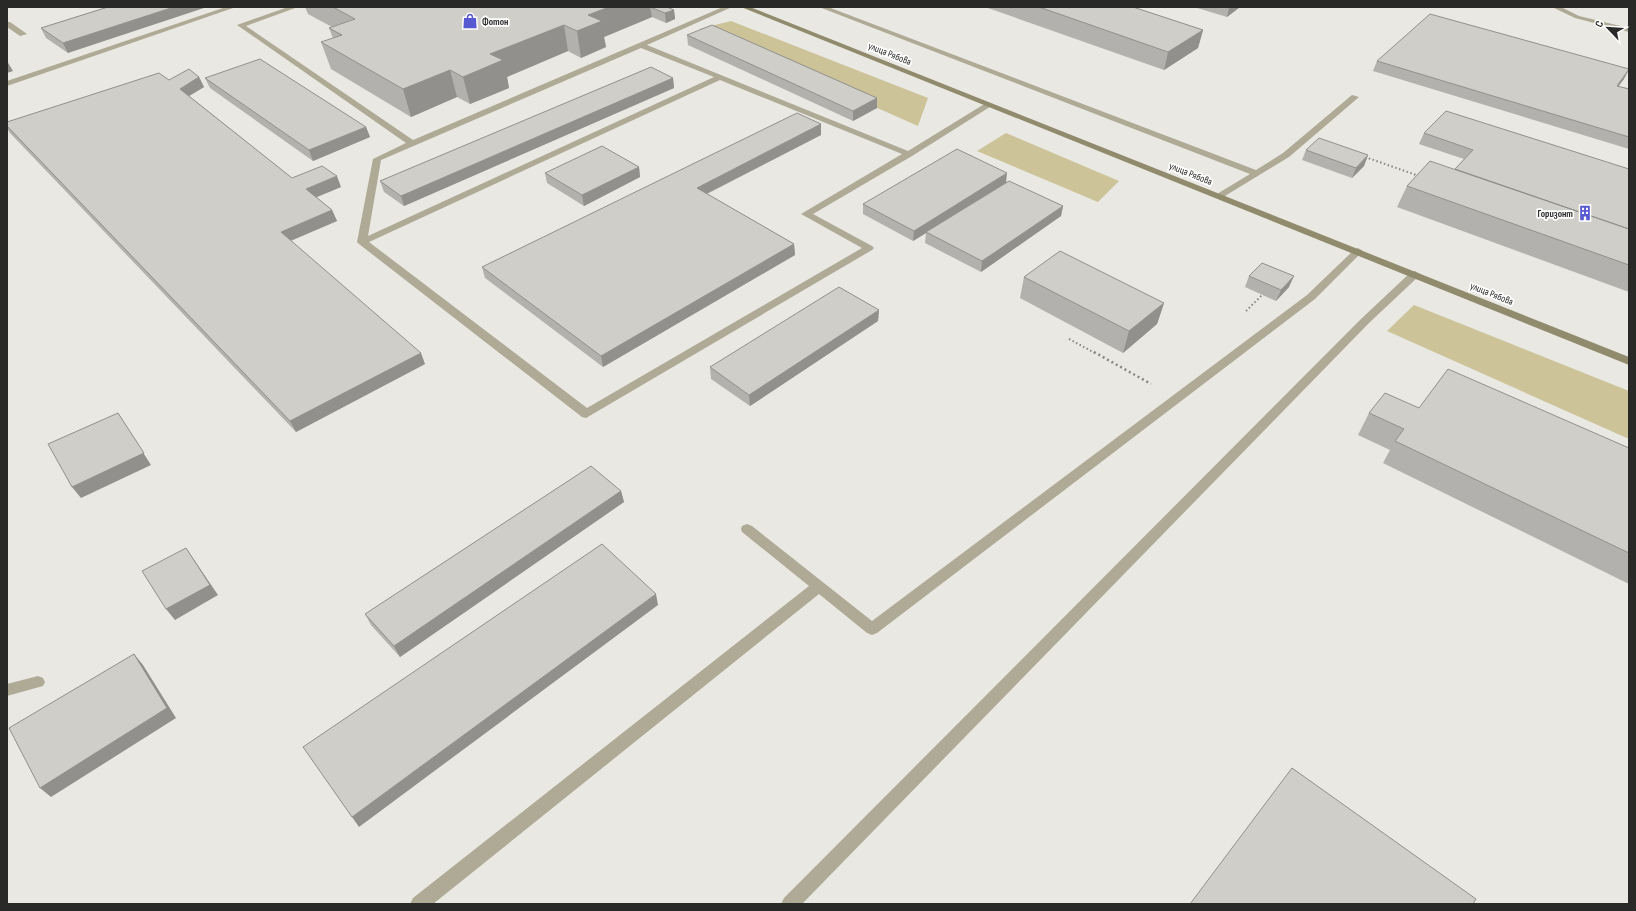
<svg xmlns="http://www.w3.org/2000/svg" width="1636" height="911" viewBox="0 0 1636 911" font-family="'Sofia Sans Condensed',sans-serif">
<rect width="100%" height="100%" fill="#e9e8e2"/>
<path fill="#ccc399" d="M731,21L928,98L918,126L699,29Z
M1006,133L1119,181L1098,202L977,151Z
M1414,305L1629,391V439L1387,331Z"/>
<g fill="none" stroke-linecap="round" stroke-linejoin="round">
<path stroke="#878682" stroke-width="2" stroke-dasharray="1.5 2.5" stroke-linecap="butt" d="M1365,157L1419,176
M1246,311L1262,295
M1069,339L1095,353"/>
<path stroke="#878682" stroke-width="2.5" stroke-dasharray="2 3" stroke-linecap="butt" d="M1094,352L1151,384"/>
<path fill="#aeaa96" fill-rule="evenodd" d="M226,7H236L7,86V81Z
M288,7H298L246,26L413,140L723,7H732L647,45L908,151L986,103L993,105L912,156L813,214L872,246L874,248L872,250L586,418L582,417L359,244L357,242L373,159L406,143L237,25ZM641,48L714,77L368,236L381,160ZM720,80L902,154L801,214L862,248L587,408L369,242Z
M819,7H828L1256,170L1283,153L1352,95L1359,97L1289,157L1220,199L1215,196L1217,194L1250,174Z
M1552,7H1561L1579,16L1629,28V32L1575,18Z
M7,22H10L27,34L20,36L7,27Z
M1358,248L1363,251L1315,299L877,633L872,635L867,633L819,594L433,904H410L413,898L809,586L742,532L741,529L742,526L747,524L752,526L872,621L1307,295L1355,249Z
M1415,271L1420,274L1419,276L1369,323L802,904H781L784,898L1361,319L1411,272Z
M38,676L43,678L45,682L43,686L7,696V684Z"/>
<path fill="#918b6e" fill-rule="evenodd" d="M741,7H750L1629,357V365Z"/>
</g>
<path fill="#b2b1ad" d="M108,7L68,53L46,38L41,28Z
M305,7H667L674,10L675,19L666,23L652,17L604,37L606,47L581,58L568,51L507,77L509,88L470,104L457,97L411,117L331,69L321,42L333,38L329,28L332,27L308,14Z
M985,7H1133L1203,30L1198,48L1164,70Z
M1194,7H1240L1227,17Z
M687,35L877,98V108L853,121L688,45Z
M1377,61L1624,79L1618,86L1629,89V149L1373,71Z
M199,77L204,87L189,96L292,178L341,187L316,197L332,210L337,221L291,241L425,364L296,432L10,133L7,128V122Z
M205,78L366,127L370,137L313,161L210,88Z
M673,78L674,88L404,206L384,192L380,181Z
M821,124V135L707,194L794,244L795,255L603,367L485,278L482,267Z
M1424,133L1629,169V292L1397,207L1407,186L1455,169L1464,159L1419,144Z
M1306,150L1368,155L1364,166L1352,178L1302,160Z
M639,167L640,177L584,206L547,183L545,173Z
M1006,182L1063,206L1061,216L981,272L925,243L926,233L913,241L863,214V204Z
M1249,276L1289,287L1276,301L1245,287Z
M1024,277L1164,303L1157,324L1123,353L1020,298Z
M879,310L878,321L750,406L711,379L710,367Z
M1419,408L1629,448V584L1383,463L1390,450L1358,435L1369,413Z
M621,491L624,502L400,657L371,625L365,614Z"/>
<path fill="#91908d" d="M174,7H207L68,53L63,43Z
M609,7H660H650L652,17L604,37L606,47L581,58L577,31L588,15Z
M1229,7H1240L1227,17Z
M674,10L675,19L666,23L665,13Z
M564,25L568,51L507,77L509,88L470,104L463,77L490,54Z
M1203,30L1198,48L1164,70L1168,52Z
M7,61L13,71L7,73Z
M450,70L457,97L411,117L403,89Z
M1629,70L1624,79L1611,96L1617,86Z
M199,77L204,87L184,99L180,89Z
M673,78L674,88L404,206L401,196Z
M877,98V108L853,121V111Z
M821,124V135L698,198L697,188Z
M366,127L370,137L313,161L309,150Z
M1368,155L1364,166L1352,178L1356,168Z
M639,167L640,177L584,206L582,195Z
M1007,173L1006,183L926,232V233L913,241L914,231Z
M337,176L341,187L310,200L306,189Z
M1063,206L1061,216L981,272L982,261Z
M332,210L337,221L285,243L281,232Z
M794,244L795,255L603,367L601,356Z
M1294,276L1289,287L1276,301L1281,290Z
M1164,303L1157,324L1123,353L1129,331Z
M879,310L878,321L750,406L749,395Z
M421,353L425,364L296,432L290,421Z
M118,413L151,465L81,498L72,487Z
M621,491L624,502L400,657L394,646Z
M186,548L218,595L175,620L166,609Z
M656,594L658,605L359,827L352,817Z
M134,654L143,665L176,718L51,797L40,788Z"/>
<path fill="#cfcec9" stroke="#91908d" d="M108,7H174L63,43L41,28Z
M333,7H609L588,15L602,21L577,31L564,25L490,54L503,60L463,77L450,70L403,89L321,42L342,35L329,28L355,19Z
M650,7H667L674,10L665,13Z
M1039,7H1133L1203,30L1168,52Z
M1430,14L1629,69L1617,86L1629,89V137L1377,61Z
M712,25L877,98L853,111L687,35Z
M260,59L366,127L309,150L205,78Z
M651,67L673,78L401,196L380,181Z
M189,69L199,77L180,89L292,178L322,166L337,176L306,189L332,210L281,232L421,353L290,421L7,126V122L159,73L169,80Z
M1446,111L1629,169V229L1455,169L1473,150L1424,133Z
M797,113L821,124L697,188L794,244L601,356L482,267Z
M1319,138L1368,155L1356,168L1306,150Z
M602,146L639,167L582,195L545,173Z
M957,149L1007,173L914,231L863,204Z
M1430,161L1629,229V265L1407,186Z
M1009,181L1063,206L982,261L926,232Z
M1060,251L1164,303L1129,331L1024,277Z
M1262,263L1294,276L1281,290L1249,276Z
M839,287L879,310L749,395L710,367Z
M1448,369L1629,448V553L1395,441L1404,429L1369,413L1385,393L1419,408Z
M118,413L144,453L72,487L48,444Z
M591,466L621,491L394,646L365,614Z
M602,544L656,594L352,817L303,747Z
M186,548L210,585L166,609L142,571Z
M134,654L167,708L40,788L9,728Z
M1292,768L1476,899L1473,904H1190Z"/>
<defs>
<g id="shop-bare" transform="scale(1.2)"><path d="M-5-2.5h2.3a2.7 3.5 0 0 1 5.4 0H5L5.5 6h-11ZM-1.5-2.5h3a1.5 2.3 0 0 0-3 0Z" fill="#5659d0" stroke="#fff" stroke-width="2.5" paint-order="stroke"/></g>
<g id="building-bare" transform="scale(1.2)"><path d="M-4-6H4V6H1V3H-1V6H-4ZM-2.5-4.3h1.7v1.8h-1.7ZM.8-4.3h1.7v1.8H.8ZM-2.5-1h1.7V.8h-1.7ZM.8-1h1.7V.8H.8Z" fill="#5659d0" stroke="#fff" stroke-width="2.5" paint-order="stroke"/></g>
</defs>
<g fill-rule="evenodd">
<use href="#shop-bare" x="470" y="21"/>
<use href="#building-bare" x="1585" y="213"/>
</g>
<g text-anchor="middle" stroke-width="3.5" stroke-linejoin="round" paint-order="stroke">
<g font-size="10" font-weight="bold" fill="#292927" stroke="#fff" text-anchor="start">
<text x="482" y="25">Фотон</text>
<text x="1573" y="217" text-anchor="end">Горизонт</text>
</g>
<g font-size="10" fill="#292927" stroke="#fff">
<text transform="translate(890 53) rotate(22)" y="4">улица Рябова</text>
<text transform="translate(1191 173) rotate(22)" y="4">улица Рябова</text>
<text transform="translate(1492 293) rotate(22)" y="4">улица Рябова</text>
</g>
</g>
<rect width="1636" height="911" fill="none" stroke="#292927" stroke-width="16"/>
<g transform="translate(1608 28) rotate(295)" stroke="#ffffff" stroke-width="3" paint-order="stroke">
<path d="M0-3L7 15L0 10L-7 15Z" fill="#292927"/>
<text y="-6" font-size="11" font-weight="bold" text-anchor="middle" fill="#292927">С</text>
</g>
</svg>
